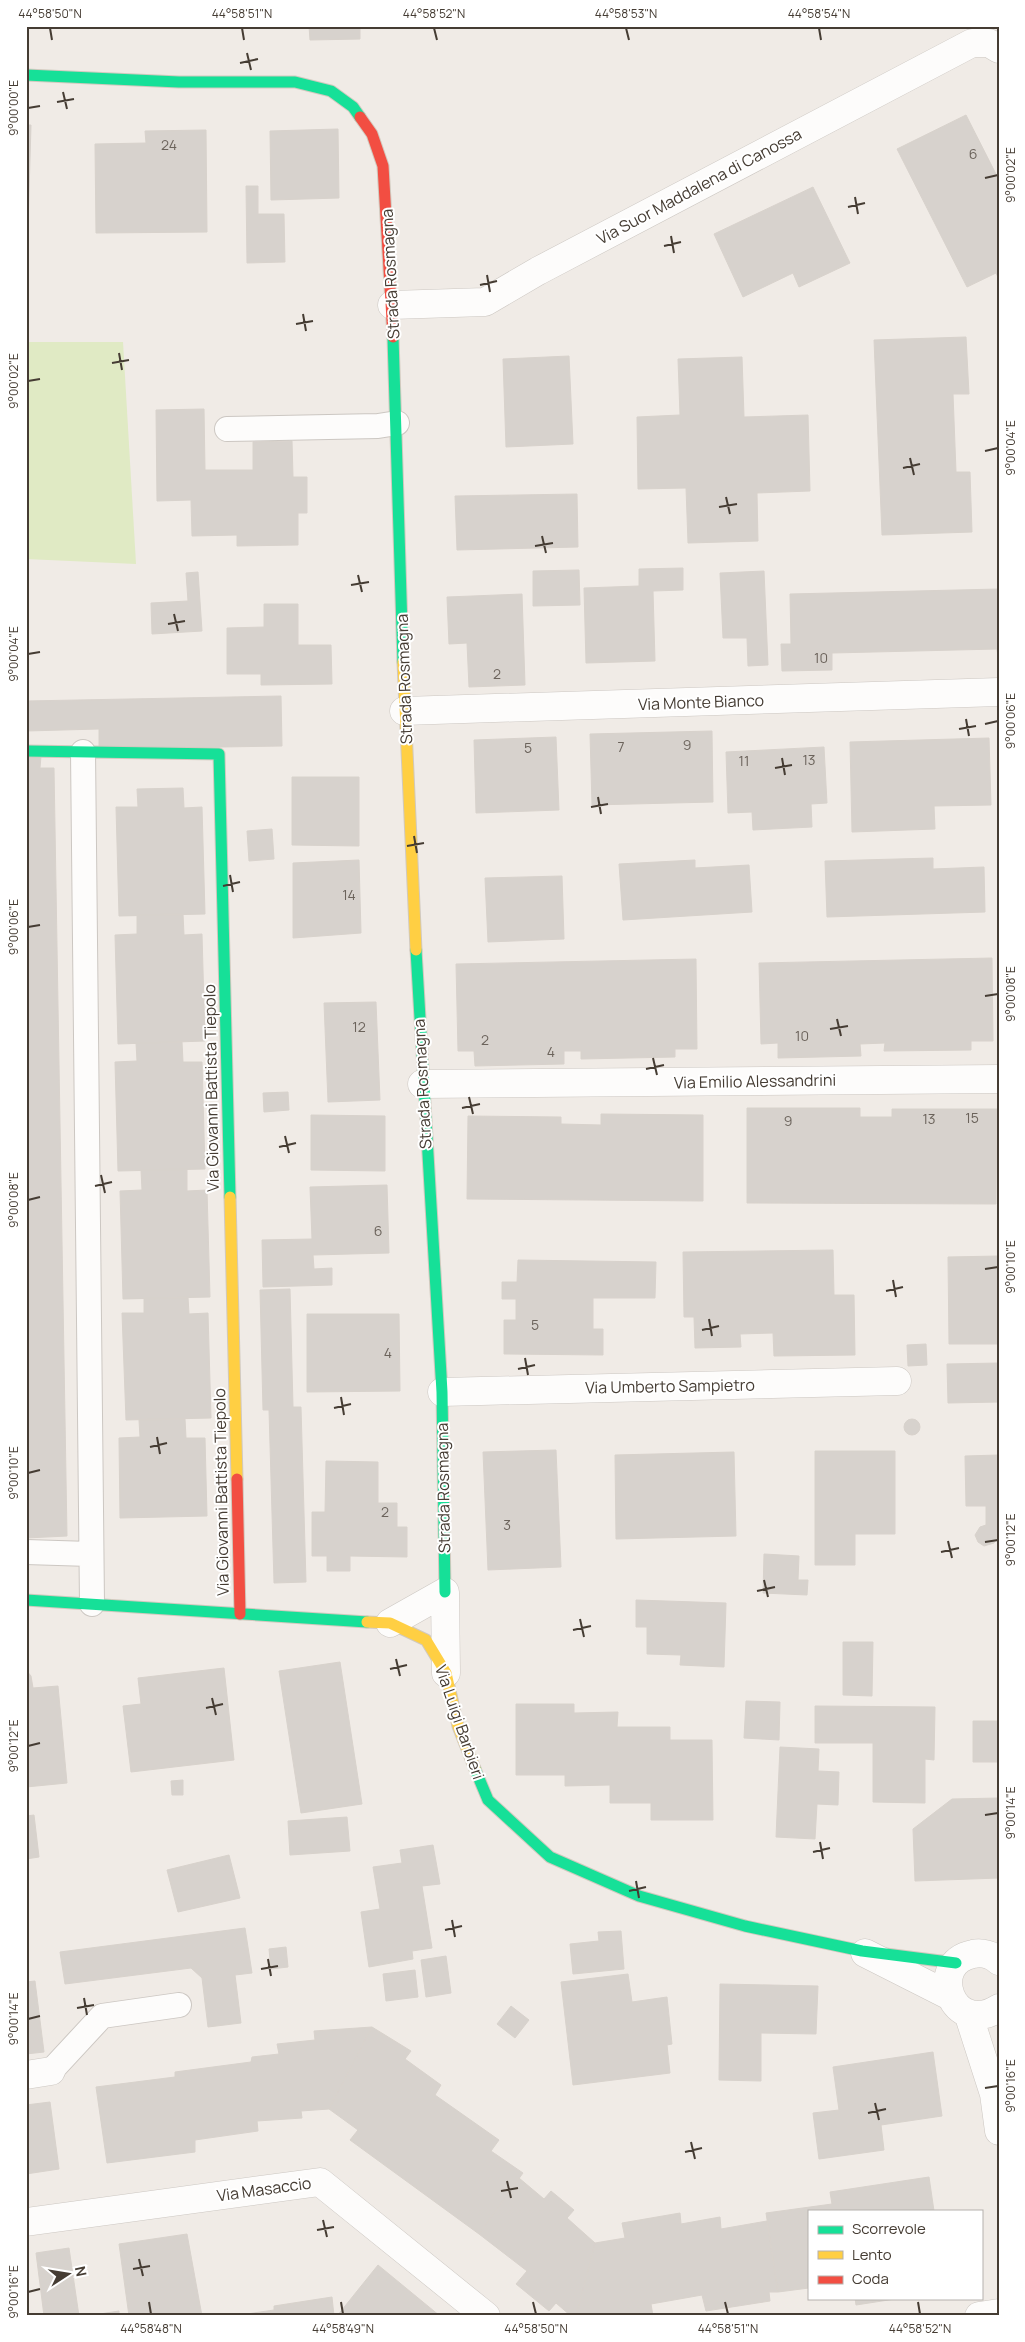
<svg xmlns="http://www.w3.org/2000/svg" width="1025" height="2342" viewBox="0 0 1025 2342" font-family="Manrope,sans-serif">
<rect width="100%" height="100%" fill="#f0ebe6"/>
<path fill="#e0eac4" d="M26,342H123L136,564L26,559Z"/>
<path fill="#d7d2cd" stroke="#d8d2cc" d="M309,26H360V39L310,40Z
M966,115L999,180V279L996,273L967,287L897,149Z
M26,125H31L28,226H26Z
M338,129L339,198L271,200L270,131Z
M206,130L207,232L96,233L95,144L146,143L145,131Z
M246,186H258V214H284L285,262L247,263Z
M813,187L850,263L799,287L793,273L743,297L714,234Z
M966,337L969,394H953L956,472H970L972,532L882,535L874,340Z
M569,356L573,444L506,447L503,359Z
M742,357L744,417L808,415L810,491L757,493L758,541L688,543L686,488L638,489L637,417L680,415L678,359Z
M204,409L205,470H253V442L292,441L293,477H307V513H298V545L237,546V535L192,536L191,500L157,501L156,410Z
M577,494L578,547L457,550L455,496Z
M683,568V590L653,591L655,661L586,663L584,588L639,586V569Z
M579,570L580,605L533,606V571Z
M764,571L768,665L748,666L747,638H723L720,573Z
M198,572L202,631L152,634L151,603L188,601L186,573Z
M999,589V664L997,649L832,653V670L782,671L781,644H791L790,594Z
M522,594L525,685L469,687L467,643L449,644L447,597Z
M264,604H298V645H331L332,684L261,685V674H227V628L264,627Z
M281,696L282,746L99,749V729L26,731V701Z
M712,731L713,802L592,805L590,734Z
M556,737L559,810L476,813L474,740Z
M989,738L991,805L934,806L935,829L852,832L850,742Z
M824,747L827,803L811,804L812,827L753,830L752,812L728,813L726,752Z
M26,755L41,756L40,768H54L67,1536L26,1538Z
M292,777H359V846L292,845Z
M183,788L184,808L202,807L205,914L119,916L116,807H138L137,789Z
M272,829L274,859L249,861L247,831Z
M933,858V869L984,867L985,912L827,917L825,861Z
M359,860L361,933L293,938V863Z
M695,860V868L749,865L752,912L623,920L619,864Z
M562,876L564,939L488,942L485,878Z
M183,914L184,935L202,934L205,1041L118,1044L115,935L137,934V915Z
M992,958L993,1041H971V1050L884,1051L885,1043L860,1044L861,1056L778,1058V1043L761,1044L759,963Z
M696,959L697,1049H675V1057L581,1059V1051H564V1064L475,1066L474,1051H458L456,964Z
M376,1002L380,1100L328,1102L324,1003Z
M182,1042L183,1062H202L205,1169L118,1171L115,1062L137,1061L136,1043Z
M288,1092L289,1110L264,1112L263,1093Z
M747,1108H860V1117H892V1109H997L996,1204L747,1203Z
M601,1114L703,1115V1201L467,1199L468,1116L561,1117V1124L601,1125Z
M311,1115L385,1116V1171L311,1170Z
M187,1169V1191L207,1190L210,1297L123,1299L120,1191L142,1190L141,1170Z
M387,1185L389,1253L313,1255L314,1269L332,1268V1285L263,1287L262,1240L312,1239L310,1187Z
M833,1250L834,1295H854L855,1355L774,1356L773,1333L740,1334L741,1347L695,1348L694,1317H684L683,1252Z
M999,1256V1344H949L948,1257Z
M518,1260L656,1262L655,1298H593V1329H603V1355L504,1354V1320H516V1299H502V1282H517Z
M290,1289L293,1407H301L306,1582L274,1583L269,1410H263L260,1290Z
M188,1297L189,1314L208,1313L211,1418L126,1420L122,1313H144V1299Z
M307,1314H399L400,1391L307,1392Z
M926,1344L927,1365L908,1366L907,1345Z
M999,1363V1402L948,1403L947,1364Z
M185,1419L186,1438H205L207,1516L120,1518L119,1438L140,1437L139,1420Z
M904 1427a8 8 0 1 1 16 0a8 8 0 1 1-16 0Z
M556,1450L561,1567L488,1570L483,1452Z
M815,1451H895V1534H855V1565H815Z
M734,1452L736,1536L616,1539L615,1455Z
M999,1455V1535L994,1543L984,1546L978,1542L975,1535L980,1527L986,1525V1506H966L965,1456Z
M326,1461L378,1462V1503H397V1527H407V1557L350,1556V1571H327V1556H312V1512H325Z
M764,1554L799,1556L798,1580H808L807,1595L763,1593Z
M636,1600L726,1603L724,1667L680,1665L681,1655L647,1654V1627H636Z
M843,1642H873L872,1696L843,1695Z
M340,1662L362,1804L301,1813L279,1671Z
M224,1668L234,1760L131,1772L123,1706L141,1704L138,1678Z
M26,1670L31,1676L33,1688L58,1686L67,1783L26,1787Z
M746,1701L780,1702L779,1740L744,1738Z
M516,1704H574V1713L618,1712L617,1727H670V1740H712L713,1820H651V1803H610V1785L565,1786V1775H516Z
M815,1706L935,1707L934,1760L925,1759V1803L873,1802V1743H815Z
M973,1721H999V1762H973Z
M780,1747L819,1749L818,1771L839,1772L838,1805L817,1804L815,1839L776,1837Z
M183,1780V1795H172L171,1781Z
M999,1798V1878L915,1881L913,1829L952,1799Z
M34,1815L39,1857L26,1859V1816Z
M347,1817L350,1851L290,1855L288,1821Z
M433,1845L440,1884L422,1886L432,1948L412,1951L413,1959L369,1967L361,1912L380,1909L373,1867L402,1863L400,1850Z
M229,1855L240,1898L178,1912L167,1870Z
M245,1928L252,1973L235,1975L241,2023L208,2027L202,1978L191,1968L65,1984L60,1952Z
M621,1931L624,1969L573,1974L570,1944L599,1941L598,1932Z
M286,1947L288,1967L271,1969L269,1949Z
M446,1956L451,1993L426,1997L421,1960Z
M415,1970L418,1997L386,2001L383,1974Z
M628,1974L632,2002L667,1997L672,2044L667,2045L670,2073L573,2085L561,1982Z
M35,1981L44,2052L26,2054V1982Z
M720,1984L818,1986L816,2034L761,2033V2081L719,2080Z
M511,2006L529,2020L515,2038L497,2024Z
M372,2027L329,2109L301,2111L302,2118L257,2121L258,2131L195,2140V2152L107,2163L96,2087L175,2077V2072L251,2062L252,2057L279,2054L277,2044L315,2040L314,2031Z
M372,2027L411,2051L405,2059L441,2085L435,2095L499,2140L491,2151L523,2173L479,2234L350,2140L358,2130L329,2109Z
M933,2052L942,2116L881,2125L884,2150L819,2159L813,2113L839,2110L833,2067Z
M50,2102L59,2169L26,2174V2105Z
M929,2177L934,2211H809V2288L778,2292L766,2213L832,2204L830,2192Z
M519,2178L544,2199L551,2191L574,2210L567,2218L595,2243L576,2316H571L556,2303L549,2311L516,2284L527,2271L479,2234Z
M680,2213L681,2224L720,2217L721,2229L767,2221L778,2292H769L770,2301L706,2311L702,2295L651,2304L653,2316H576L595,2243L625,2238L622,2223Z
M187,2234L202,2316H129L119,2244Z
M69,2248L79,2316H44L36,2253Z
M378,2265L440,2316H337Z
M332,2297L334,2316H233L274,2310V2306Z
M855,2298H895V2299L856,2305Z
M119,2311V2316H87Z"/>
<g fill="none" stroke-linecap="round" stroke-linejoin="round">
<g stroke="#ccc7c2" stroke-width="26">
<path id="lane" d="M227,429L378,426L397,423
M83,752L92,1604
M26,1552L90,1554
M51,2071L102,2016L179,2005"/>
</g>
<g stroke="#ccc7c2" stroke-width="29">
<path id="street" d="M392,305L485,302L538,271L972,43H989L999,49
M404,711L999,692
M422,1084L999,1079
M442,1392L897,1381
M390,1623L445,1592L446,1673
M865,1953L950,1996
M999,1961C992,1955 982,1952 973,1954C926,1963 952,2038 999,2008
M968,2013L994,2094L999,2131
M26,2075L51,2071
M26,2222L320,2182L486,2316
M979,2316L999,2313"/>
</g>
<g stroke="#d1c9be" stroke-width="13">
<path id="fast" d="M26,75L179,82H295L331,91L353,107L360,117
M393,337L403,662
M26,751L219,754L230,1197
M416,950L442,1392L445,1592
M26,1600L367,1622
M475,1769L488,1800L550,1857L639,1896L745,1926L862,1951L956,1963"/>
</g>
<g stroke="#d1c9be" stroke-width="13">
<path id="slow" d="M403,662L416,950
M230,1197L237,1479
M367,1622L390,1623L426,1640L446,1673L458,1726L475,1769"/>
</g>
<g stroke="#d1c9be" stroke-width="13">
<path id="jam" d="M360,117L372,134L383,166L393,337
M237,1479L240,1614"/>
</g>
<use href="#lane" stroke="#fdfcfb" stroke-width="24"/>
<use href="#street" stroke="#fdfcfb" stroke-width="28"/>
<use href="#fast" stroke="#16e098" stroke-width="11"/>
<use href="#slow" stroke="#ffcf43" stroke-width="11"/>
<use href="#jam" stroke="#f24e42" stroke-width="11"/>
</g>
<path fill="none" stroke="#453c33" stroke-width="2" d="M50,28L52,40M242,28L244,40M434,28L437,40M626,28L629,40M819,28L821,40M247,53L251,70M240,63L258,59M63,92L67,109M57,102L74,99M28,108L40,106M985,178L998,175M855,197L858,214M848,207L865,203M671,236L674,253M664,246L681,242M487,275L490,292M480,285L497,281M303,314L306,331M296,324L313,321M119,353L122,370M112,363L129,360M28,381L40,379M985,451L998,448M910,458L914,475M903,468L920,464M726,497L730,514M719,507L737,504M542,536L546,553M535,546L553,543M358,575L362,592M351,585L369,582M174,614L178,631M168,624L185,621M28,654L40,652M966,719L969,736M985,724L998,721M959,729L976,726M782,758L785,775M775,768L792,765M598,797L601,814M591,807L608,804M414,836L417,853M407,846L424,843M230,875L233,892M223,886L240,882M28,927L40,925M985,996L998,994M837,1019L841,1036M830,1029L848,1026M653,1058L657,1075M646,1069L664,1065M469,1097L473,1114M462,1108L480,1104M285,1136L289,1153M279,1147L296,1143M101,1175L105,1193M95,1186L112,1182M28,1200L40,1197M985,1269L998,1267M893,1280L896,1297M886,1291L903,1287M709,1319L712,1336M702,1330L719,1326M525,1358L528,1375M518,1369L535,1365M341,1397L344,1415M334,1408L351,1404M157,1437L160,1454M150,1447L167,1443M28,1473L40,1470M948,1541L952,1558M985,1542L998,1540M941,1552L959,1548M764,1580L768,1597M757,1591L775,1587M580,1619L584,1637M573,1630L591,1626M396,1659L400,1676M390,1669L407,1665M212,1698L216,1715M206,1708L223,1704M28,1746L40,1743M985,1815L998,1813M820,1842L823,1859M813,1852L830,1848M636,1881L639,1898M629,1891L646,1887M452,1920L455,1937M445,1930L462,1926M268,1959L271,1976M261,1969L278,1966M84,1998L87,2015M77,2008L94,2005M28,2019L40,2016M985,2088L998,2086M875,2103L879,2120M868,2113L886,2109M691,2142L695,2159M685,2152L702,2148M507,2181L511,2198M501,2191L518,2188M323,2220L327,2237M317,2230L334,2227M139,2259L143,2276M133,2269L150,2266M28,2292L40,2289M149,2302L151,2314M341,2302L343,2314M533,2302L536,2314M725,2302L728,2314M918,2302L920,2314"/>
<g text-anchor="middle" stroke-width="4" stroke-linejoin="round" paint-order="stroke">
<g font-size="14" fill="#6b635b">
<text x="169" y="150">24</text>
<text x="973" y="159">6</text>
<text x="821" y="663">10</text>
<text x="497" y="679">2</text>
<text x="687" y="750">9</text>
<text x="621" y="752">7</text>
<text x="528" y="753">5</text>
<text x="809" y="765">13</text>
<text x="744" y="766">11</text>
<text x="349" y="900">14</text>
<text x="359" y="1032">12</text>
<text x="802" y="1041">10</text>
<text x="485" y="1045">2</text>
<text x="551" y="1057">4</text>
<text x="972" y="1123">15</text>
<text x="929" y="1124">13</text>
<text x="788" y="1126">9</text>
<text x="378" y="1236">6</text>
<text x="535" y="1330">5</text>
<text x="388" y="1358">4</text>
<text x="385" y="1517">2</text>
<text x="507" y="1530">3</text>
</g>
<g font-size="16" fill="#453c33" stroke="#fff">
<text transform="translate(699 186) rotate(-28)" y="6">Via Suor Maddalena di Canossa</text>
<text transform="translate(390 274) rotate(-93)" y="6">Strada Rosmagna</text>
<text transform="translate(404 679) rotate(-92)" y="6">Strada Rosmagna</text>
<text transform="translate(701 702) rotate(-2)" y="6">Via Monte Bianco</text>
<text transform="translate(755 1081) rotate(-1)" y="6">Via Emilio Alessandrini</text>
<text transform="translate(422 1084) rotate(-93)" y="6">Strada Rosmagna</text>
<text transform="translate(211 1088) rotate(-91)" y="6">Via Giovanni Battista Tiepolo</text>
<text transform="translate(670 1386) rotate(-1)" y="6">Via Umberto Sampietro</text>
<text transform="translate(443 1488) rotate(-91)" y="6">Strada Rosmagna</text>
<text transform="translate(221 1492) rotate(-91)" y="6">Via Giovanni Battista Tiepolo</text>
<text transform="translate(460 1722) rotate(71)" y="6">Via Luigi Barbieri</text>
<text transform="translate(264 2189) rotate(-8)" y="6">Via Masaccio</text>
</g>
</g>
<rect width="1025" height="2342" fill="none" stroke="#ffffff" stroke-width="55"/>
<rect x="808" y="2210" width="175" height="90" fill="#ffffff" stroke="#b5b1ad"/>
<rect x="818" y="2226" width="25" height="8" fill="#16e098" stroke="#b5b1ad"/>
<text x="852" y="2234" font-size="15" fill="#453c33">Scorrevole</text>
<rect x="818" y="2251" width="25" height="8" fill="#ffcf43" stroke="#b5b1ad"/>
<text x="852" y="2260" font-size="15" fill="#453c33">Lento</text>
<rect x="818" y="2276" width="25" height="8" fill="#f24e42" stroke="#b5b1ad"/>
<text x="852" y="2284" font-size="15" fill="#453c33">Coda</text>
<g transform="translate(68 2274) rotate(78)" stroke="#ffffff" stroke-width="4" paint-order="stroke">
<path d="M0-4L9 19L0 12L-9 19Z" fill="#453c33"/>
<text y="-8" font-size="14" font-weight="bold" text-anchor="middle" fill="#453c33">N</text>
</g>
<rect x="28" y="28" width="970" height="2286" fill="none" stroke="#453c33" stroke-width="2"/>
<g font-size="12" text-anchor="middle" fill="#453c33">
<text x="50" y="18">44°58'50"N</text>
<text x="242" y="18">44°58'51"N</text>
<text x="434" y="18">44°58'52"N</text>
<text x="626" y="18">44°58'53"N</text>
<text x="819" y="18">44°58'54"N</text>
<text transform="translate(14 108) rotate(-90)" y="4">9°00'00"E</text>
<text transform="translate(1011 175) rotate(-90)" y="4">9°00'02"E</text>
<text transform="translate(14 381) rotate(-90)" y="4">9°00'02"E</text>
<text transform="translate(1011 448) rotate(-90)" y="4">9°00'04"E</text>
<text transform="translate(14 654) rotate(-90)" y="4">9°00'04"E</text>
<text transform="translate(1011 721) rotate(-90)" y="4">9°00'06"E</text>
<text transform="translate(14 927) rotate(-90)" y="4">9°00'06"E</text>
<text transform="translate(1011 994) rotate(-90)" y="4">9°00'08"E</text>
<text transform="translate(14 1200) rotate(-90)" y="4">9°00'08"E</text>
<text transform="translate(1011 1267) rotate(-90)" y="4">9°00'10"E</text>
<text transform="translate(14 1473) rotate(-90)" y="4">9°00'10"E</text>
<text transform="translate(1011 1540) rotate(-90)" y="4">9°00'12"E</text>
<text transform="translate(14 1746) rotate(-90)" y="4">9°00'12"E</text>
<text transform="translate(1011 1813) rotate(-90)" y="4">9°00'14"E</text>
<text transform="translate(14 2019) rotate(-90)" y="4">9°00'14"E</text>
<text transform="translate(1011 2086) rotate(-90)" y="4">9°00'16"E</text>
<text transform="translate(14 2292) rotate(-90)" y="4">9°00'16"E</text>
<text x="151" y="2333">44°58'48"N</text>
<text x="343" y="2333">44°58'49"N</text>
<text x="536" y="2333">44°58'50"N</text>
<text x="728" y="2333">44°58'51"N</text>
<text x="920" y="2333">44°58'52"N</text>
</g>
</svg>
